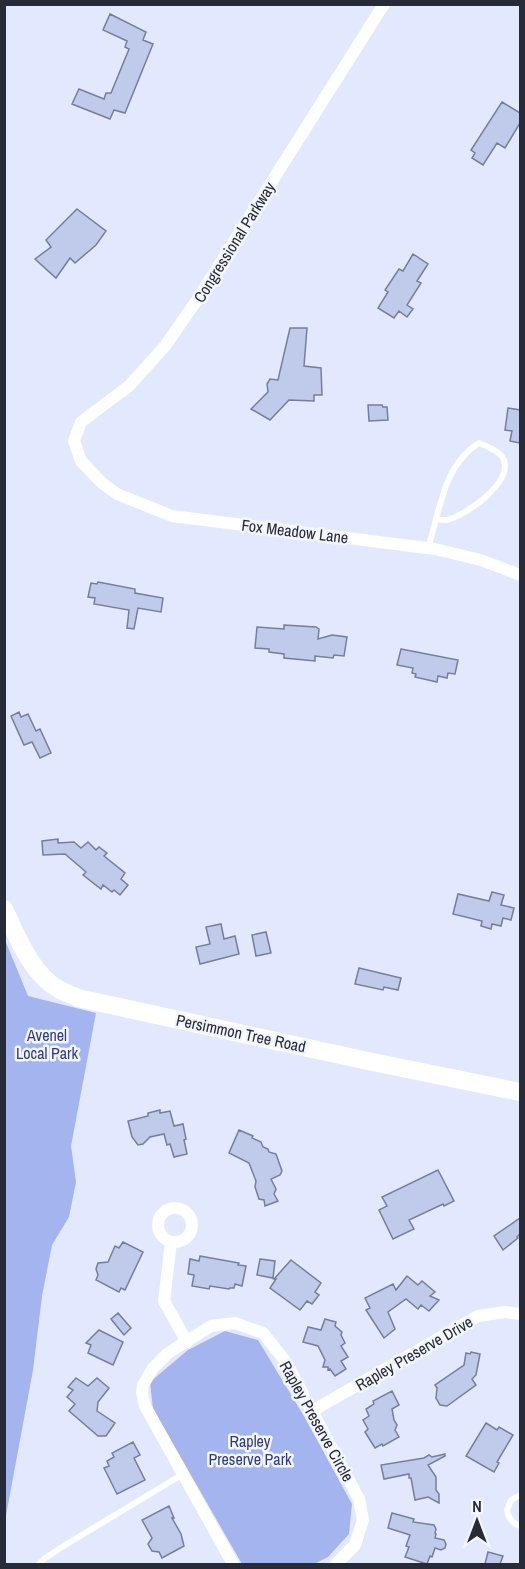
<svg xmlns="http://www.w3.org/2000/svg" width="525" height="1569" viewBox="0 0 525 1569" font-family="'Archivo Narrow',sans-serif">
<rect width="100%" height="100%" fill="#e2e8fd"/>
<path fill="#a4b4ee" d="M5,940L28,996L96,1013L71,1146L76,1182L69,1217L52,1245L42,1296L33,1370L5,1521Z
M225,1331L258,1340L305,1418L352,1504L349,1534L328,1557L314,1564H242L153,1409L150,1382L188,1350Z"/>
<path fill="#c0caeb" stroke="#757e9c" stroke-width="1.5" d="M110,14L146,32L143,40L153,44L125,113L114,110L110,119L72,104L79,89L104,99L106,93H111L129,49L125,47L127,41L103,30Z
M502,102L520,113V123L505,148L497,143L483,165L472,158L475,153L471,150Z
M77,209L106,231L96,245L75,263L70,258L56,278L35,259L51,247L46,240Z
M413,254L428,264L417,281L421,283L407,305L413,309L407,317L399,311L394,318L378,308L388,292L385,290L399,269L403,271Z
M290,328H307L304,366L321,368L322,395H314V401L289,400L270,420L251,409L268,392L267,384L270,379L278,380Z
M368,405H382L383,407H387L388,420L369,421Z
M508,408L520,410V443L510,441L512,431L505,430Z
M98,582L135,589V593L163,598L161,612L138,608L134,629L127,628L129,610L94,604L95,598L88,597L91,583L97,584Z
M284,625L316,627L319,629L318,639L332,635L347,637L344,656L334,655L333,658L315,656V661L284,658V654L269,652V649L255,648L257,627L284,629Z
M401,649L458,660L455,674L448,673L447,678L438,676L437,682L415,677L416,674L412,673L413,668L397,665Z
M19,712L21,717L28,714L36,731L40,729L51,753L40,758L32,742L24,745L11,716Z
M58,839V843L74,842L81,848L88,842L96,850L99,847L107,853L104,856L125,873L121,879L128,885L120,895L114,890L112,892L103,885L101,889L83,875L86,872L65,854L43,855L42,841Z
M492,892L504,895L501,905L514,908L511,920L503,918L501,926L492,924L491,929L481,926L482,921L453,914L458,894L489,901Z
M221,924L224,939L235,936L239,954L200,964L196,947L210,944L206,927Z
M266,932L271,953L256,956L252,935Z
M359,968L401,978L398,990L384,987L383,990L355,984Z
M160,1110V1113L170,1111L174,1126L183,1124L186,1139L184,1140L187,1154L174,1157L170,1144L167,1145L164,1134L150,1137L143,1144L138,1145L132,1137L128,1121L148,1116V1113Z
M239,1130L253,1136L252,1138L261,1142L263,1147L268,1149L269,1152L276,1154L282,1171L280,1175L271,1179L276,1189L274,1194L278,1201L265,1206L264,1200L259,1199L255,1187L256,1181L249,1163L229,1153Z
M438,1170L454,1201L444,1206L443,1204L409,1220L414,1229L393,1239L379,1210L387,1206L382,1197Z
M520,1218V1234L517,1237L518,1238L503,1250L494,1236Z
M123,1242L143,1252L125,1290L121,1288L119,1292L96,1280L98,1275L96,1269L98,1263L108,1262L115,1246L119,1248Z
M200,1256L239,1263L238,1265L246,1266L242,1286L235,1284L234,1288H230L229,1289L210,1286L209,1289L192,1286L194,1275L188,1274L190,1259L199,1261Z
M260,1259L275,1261L273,1278L257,1275Z
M291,1260L321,1283L315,1292L319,1295L312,1304L307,1301L300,1310L270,1288L276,1279H274Z
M407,1276L418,1285L422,1281L435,1292L430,1296L439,1300L429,1311L421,1305L418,1309L406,1299L388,1312L395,1329L384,1338L366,1310L370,1308L365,1298L393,1284L396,1290Z
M118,1313L131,1328L124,1335L111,1319Z
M325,1319L336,1322L335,1326L342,1332L341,1335L345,1343L341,1346L348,1357L341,1361L346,1369L335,1376L330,1369L328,1370V1367H323L325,1360L318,1346L303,1342L308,1327L321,1330Z
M99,1330L123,1342L113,1365L88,1353L91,1345L86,1343Z
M471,1352L480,1354L476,1375L472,1379L476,1385L447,1406L440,1405L436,1398L437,1388L435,1385L464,1365L466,1353L470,1354Z
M76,1378L88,1386L97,1378L109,1388L98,1402L97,1411L115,1423L106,1436H98L69,1411L75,1404L67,1397L73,1390L68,1387Z
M392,1391L399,1405L392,1409L394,1420L397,1425L395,1430L399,1437L383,1446L382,1444L375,1448L365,1432L368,1429L363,1420L369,1416L366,1409L374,1404L373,1401Z
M486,1423L497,1430L499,1427L513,1435L497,1462L499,1463L494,1472L466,1456Z
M133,1442L140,1455L134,1458L145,1480L117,1494L104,1468L109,1466L107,1461L114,1457L112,1453Z
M445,1454V1456L428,1465L436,1477V1490L439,1494V1503L428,1497L415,1500L411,1478H409V1474L384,1479L381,1465L424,1458L429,1455L432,1457Z
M169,1506L174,1518H172L181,1534L184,1546L162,1558L159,1552L152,1551L148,1544L152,1538L142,1520Z
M392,1513L414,1519L413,1522L434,1525L436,1529L435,1533L436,1534L435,1538L444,1540L446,1544L445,1548L441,1550L435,1548L432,1557L430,1556L427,1564L405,1557L409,1547L406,1546L410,1535L388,1528Z
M488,1552L503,1556L500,1564H485Z"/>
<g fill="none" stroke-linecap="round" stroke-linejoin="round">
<path stroke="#fff" stroke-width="6" d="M428,548C440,511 443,465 479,443C487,446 499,451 503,458C516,481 464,517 446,520C444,520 439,520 436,519
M520,1495L511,1500L507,1510C508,1518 512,1523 520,1526
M39,1564L44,1559L62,1547L183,1474"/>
<path stroke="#fff" stroke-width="12" d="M384,4L197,300L165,346L129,386L81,422L74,441L81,461L102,483L117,494L172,516L435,549L481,560L520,575
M158 1225a17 17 0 1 1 34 0a17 17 0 1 1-34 0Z
M171,1242L164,1301L187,1342
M312,1411L478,1316L505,1312L520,1314
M233,1564L145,1406L142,1393L143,1385L153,1368L168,1353L211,1326L235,1323L263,1333L286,1362L359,1499L363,1520L355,1545L336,1564"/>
<path stroke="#fff" stroke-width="18" d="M4,909C18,938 31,974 60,990C66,993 72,995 78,998L368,1061L520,1092"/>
</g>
<g text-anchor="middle" stroke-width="5" stroke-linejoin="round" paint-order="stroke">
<g font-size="16" fill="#272a37" stroke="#f4f6fd">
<text transform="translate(234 242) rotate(-58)" y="6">Congressional Parkway</text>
<text transform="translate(295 531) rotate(7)" y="6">Fox Meadow Lane</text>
<text transform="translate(241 1033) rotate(12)" y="6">Persimmon Tree Road</text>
<text transform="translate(414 1353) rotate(-30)" y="6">Rapley Preserve Drive</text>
<text transform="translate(317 1421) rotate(61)" y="6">Rapley Preserve Circle</text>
</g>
<g font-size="16" fill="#2e3b81" stroke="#f4f6fd">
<text x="47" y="1041">Avenel<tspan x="47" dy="18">Local Park</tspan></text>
<text x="250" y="1447">Rapley<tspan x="250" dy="18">Preserve Park</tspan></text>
</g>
</g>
<rect width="525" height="1569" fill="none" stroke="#272a37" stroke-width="12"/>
<g transform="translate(477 1521)" stroke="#f4f6fd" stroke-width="4.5" paint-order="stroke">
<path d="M0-4.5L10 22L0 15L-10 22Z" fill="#272a37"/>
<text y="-9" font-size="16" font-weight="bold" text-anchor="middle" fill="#272a37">N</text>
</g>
</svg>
